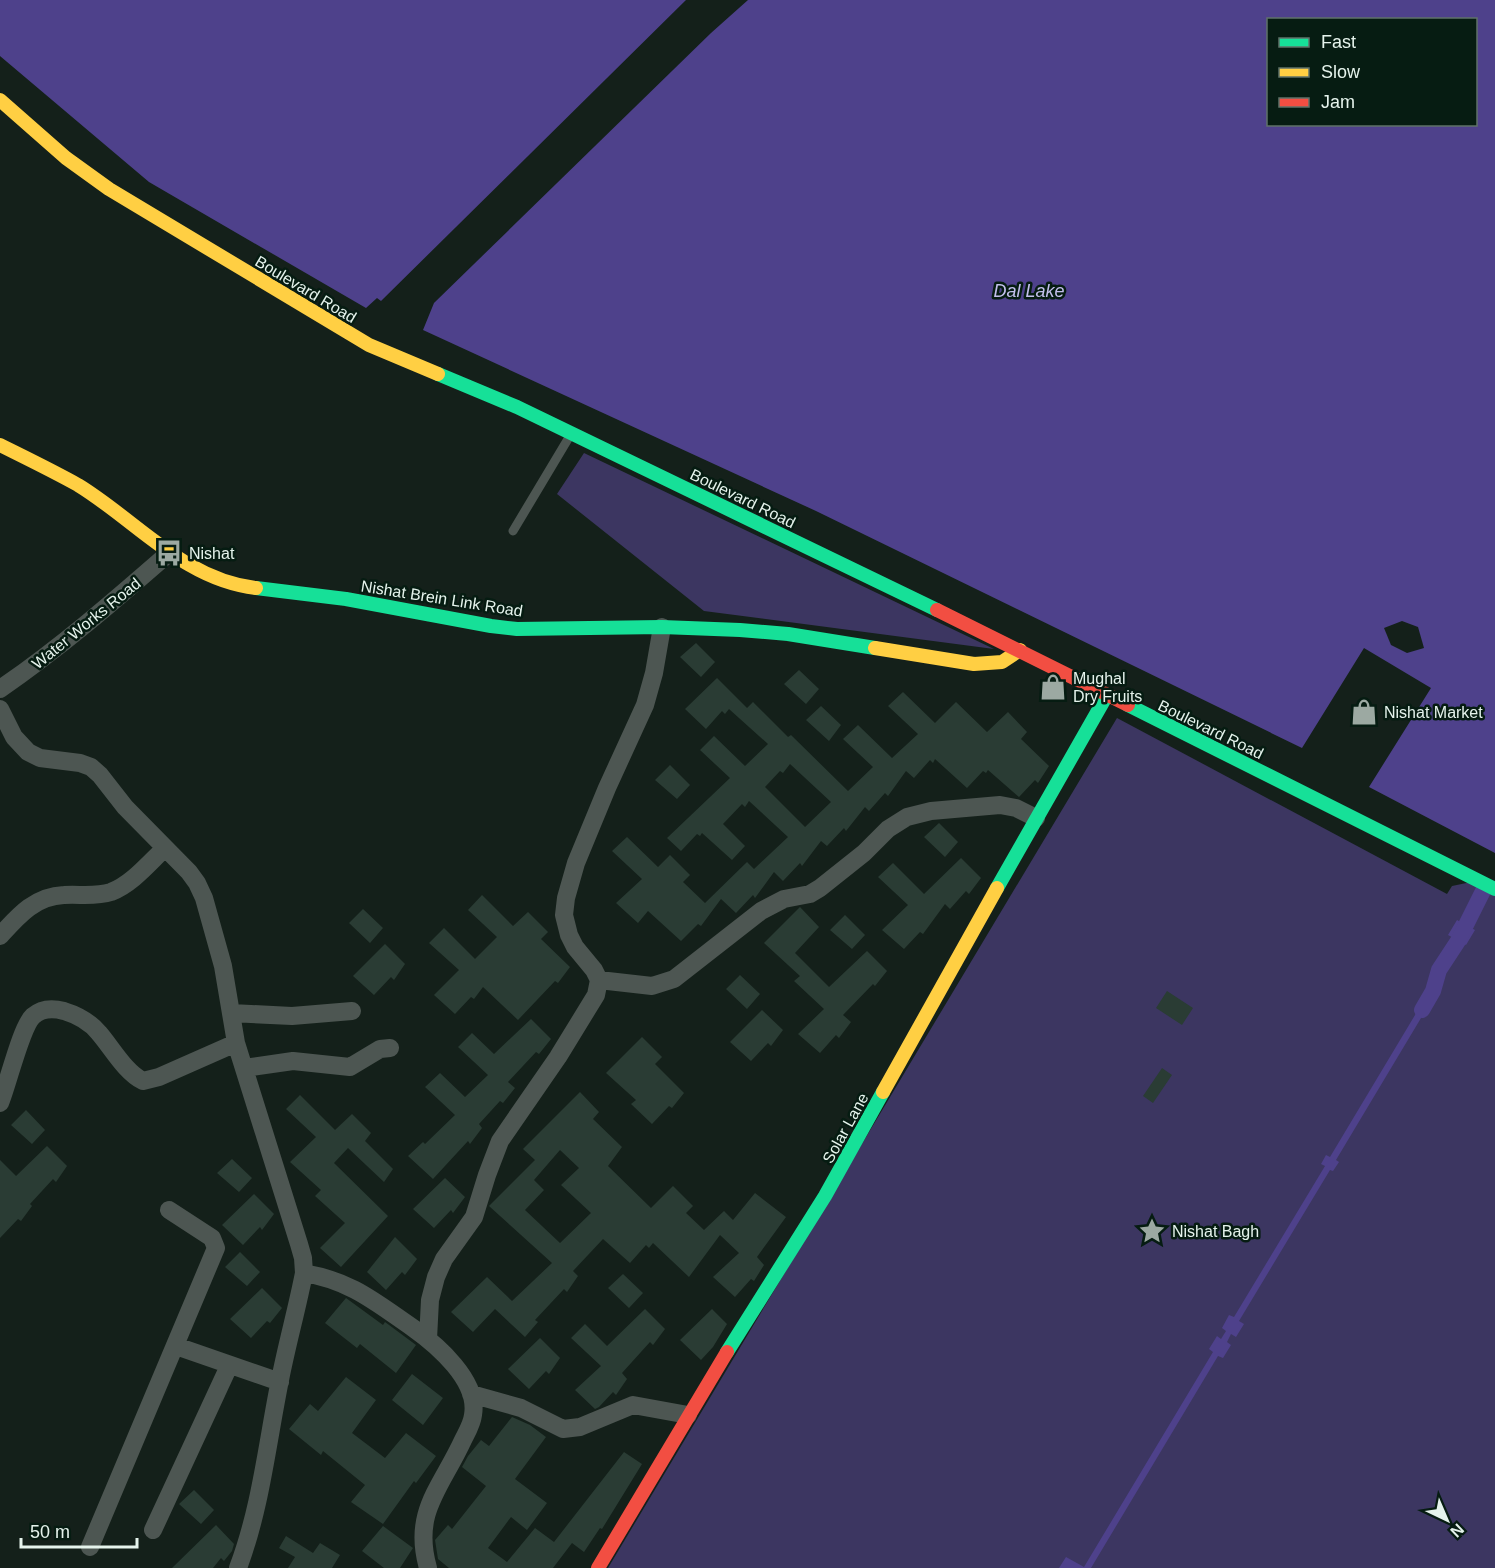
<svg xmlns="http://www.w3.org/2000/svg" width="1495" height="1568" viewBox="0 0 1495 1568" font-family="Arial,sans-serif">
<rect width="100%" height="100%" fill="#14201a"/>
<path fill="#3c3661" d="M584,453L994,649L704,611L557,494Z
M1117,718L1447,894L1452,886L1476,881L1495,893V1568H608Z"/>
<path fill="#4e418b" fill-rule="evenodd" d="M0,0H686L381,301L377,298L366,308L149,182L0,56Z
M748,0H1495V853L1369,787L1431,688L1364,648L1302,748L816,511L423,330L434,303L711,33ZM1268,20H1476V124H1268Z
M1457,920L1475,930L1466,945L1448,935Z
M1430,990L1436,993L1336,1160L1339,1162L1333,1171L1330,1170L1239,1321L1244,1324L1236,1337L1231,1334L1227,1342L1231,1345L1223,1358L1218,1356L1091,1568H1059L1066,1557L1084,1567L1213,1352L1209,1349L1217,1336L1221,1339L1226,1331L1222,1328L1229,1315L1234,1317L1325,1166L1321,1164L1326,1155L1330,1157Z"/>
<path fill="#14201a" d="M1402,621L1418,627L1424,648L1407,653L1391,645L1384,628Z"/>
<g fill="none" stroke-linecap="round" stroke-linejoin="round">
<path stroke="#4e418b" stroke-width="16" d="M1422,1010L1433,991L1439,970L1458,941L1484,889"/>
</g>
<path fill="#2a3c34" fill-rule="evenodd" d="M696,643L715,662L701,677L680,657Z
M799,670L819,689L806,704L784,684Z
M717,678L747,708L753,702L788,737L791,735L848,791L873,767L843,739L858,725L892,758L918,734L888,706L903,692L935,723L956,702L987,732L1008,712L1027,732L1021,739L1049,766L1038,783L1035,780L1019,797L988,770L986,773L983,771L967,788L935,759L933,763L930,760L914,778L906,771L888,796L885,793L869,811L865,807L846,831L844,828L827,846L821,841L802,866L800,863L783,881L774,872L755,898L753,895L736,913L721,899L701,926L698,924L681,941L648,911L638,923L616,903L642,879L612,851L627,837L658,867L670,855L690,875L683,882L705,903L747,862L754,869L788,837L749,801L745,807L742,804L723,824L745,846L732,860L702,833L700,836L697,834L681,851L667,838L730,778L700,750L714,736L745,766L768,744L729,709L725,714L722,711L706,729L685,709ZM790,764L831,802L805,827L765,787L780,771L783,773Z
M821,706L841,725L829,741L806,720Z
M670,765L690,785L677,799L655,780Z
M939,823L958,842L945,857L924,837Z
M961,858L981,878L969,894L966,891L950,909L945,904L923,934L920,932L904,949L882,930L908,905L878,877L893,863L924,894Z
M482,895L513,926L528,912L548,932L541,939L570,967L558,983L555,981L518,1020L483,987L474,999L471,997L455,1014L434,995L459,970L429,943L444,928L475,959L497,937L468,910Z
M800,907L819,927L795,953L829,987L867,951L887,971L875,986L873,984L843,1015L851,1022L839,1038L836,1035L820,1053L798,1034L824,1009L794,981L800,976L764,943Z
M363,909L383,928L370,943L349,923Z
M845,915L865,935L852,949L830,930Z
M385,944L405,964L394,980L391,977L374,995L353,976Z
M740,975L760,994L747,1009L726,989Z
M1167,991L1193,1008L1182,1025L1156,1008Z
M762,1010L783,1030L771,1046L768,1043L751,1061L730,1042Z
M531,1019L551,1039L539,1054L536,1052L508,1082L515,1088L503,1103L500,1101L479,1124L482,1128L470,1144L468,1141L433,1179L408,1156L423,1142L425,1144L455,1115L425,1087L440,1073L465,1097L488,1075L458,1047L472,1033L494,1054Z
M642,1037L662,1057L655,1064L684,1093L672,1108L669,1106L652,1124L631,1104L636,1100L606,1073Z
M1162,1068L1172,1075L1153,1103L1143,1096Z
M580,1092L599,1112L593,1119L622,1147L608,1166L651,1208L673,1186L693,1206L686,1213L704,1230L724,1211L733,1220L755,1193L786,1217L757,1257L764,1265L754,1281L751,1279L735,1297L713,1277L739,1253L720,1235L689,1277L653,1243L649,1248L646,1245L630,1263L603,1239L573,1271L578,1276L567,1292L564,1289L535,1320L538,1322L525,1337L495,1309L473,1332L451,1312L487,1277L512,1301L552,1263L489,1206L535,1160L523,1149ZM560,1150L579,1168L561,1185L591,1213L560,1243L525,1210L544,1190L534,1180Z
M300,1095L335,1130L352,1114L371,1133L365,1141L393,1169L384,1182L348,1148L334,1163L388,1216L341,1267L320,1248L345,1223L315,1196L321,1190L290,1162L316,1137L286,1109Z
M26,1110L45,1130L32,1144L11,1125Z
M47,1146L67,1166L56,1182L53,1179L30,1204L32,1206L21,1221L18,1219L0,1238V1160L16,1176Z
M232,1159L252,1178L239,1192L217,1173Z
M445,1178L465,1197L453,1213L451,1210L434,1228L413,1209Z
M254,1194L274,1214L262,1230L260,1227L243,1245L222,1225Z
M395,1237L417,1259L405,1275L402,1272L386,1290L367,1272Z
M240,1252L260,1272L247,1286L225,1267Z
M623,1274L643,1293L629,1308L608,1288Z
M262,1288L282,1308L270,1323L267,1321L251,1338L230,1319Z
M346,1298L383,1325L385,1322L416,1345L396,1373L360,1344L357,1348L325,1323Z
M645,1309L665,1329L653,1345L650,1342L622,1373L627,1379L616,1395L613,1392L599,1407L595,1409L575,1390L601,1366L571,1338L585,1324L607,1346Z
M712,1309L727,1324L713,1347L701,1360L680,1340Z
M540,1338L560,1358L549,1374L546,1371L529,1389L508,1369Z
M412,1374L443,1398L423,1425L392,1400Z
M346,1377L376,1400L352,1433L385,1458L406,1433L436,1456L416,1483L414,1481L383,1524L351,1502L365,1485L323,1451L321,1455L289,1429L310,1404L318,1411Z
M512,1417L530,1425L546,1437L515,1479L547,1503L527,1530L511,1517L488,1548L507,1562L535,1528L554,1542L624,1452L642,1464L602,1529L600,1528L584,1552L572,1543L553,1568H449L438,1559L435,1540L448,1525L452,1529L486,1486L462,1467L468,1456L481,1440L489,1446Z
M194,1490L214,1510L201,1524L179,1504Z
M216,1525L234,1544L232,1551L224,1561L221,1558L213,1568H172Z
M383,1526L413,1548L400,1568H384L362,1551Z
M286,1536L313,1553L320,1543L340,1555L332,1568H288L295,1557L279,1548Z"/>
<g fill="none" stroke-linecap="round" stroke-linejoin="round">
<path stroke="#4d5652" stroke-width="9" d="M513,531L571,434"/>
<path stroke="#4d5652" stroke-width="18" d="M0,689C60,648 114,601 169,553
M0,709L14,737L28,752L40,758L80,763L91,767L100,775L125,807L189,872L197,883L204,898L223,966L236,1043L299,1244L303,1258L304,1273C297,1309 287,1344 280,1380C267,1444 261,1507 238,1568
M0,936C18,916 35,896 64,895C80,894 96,897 111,892C132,884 149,863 165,848
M599,980L652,986L674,979L761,911L784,899L810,894L820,888L864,853L888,829L907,817L931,811L1000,805L1016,808L1036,818
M231,1013L292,1016L352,1011
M244,1068L293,1061L350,1067L380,1049L390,1048
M0,1103C8,1084 21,1027 33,1016C42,1008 53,1008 64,1011C77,1015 90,1022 99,1033C112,1048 125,1072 143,1081L159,1077L236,1043
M304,1273C351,1281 375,1302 413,1328C437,1345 479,1381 473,1415C472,1424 467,1432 463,1440C441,1488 412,1512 428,1568
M428,1339L430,1300L436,1277L444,1259L474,1217L487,1175L500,1141L558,1057L596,995L599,980L594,970L575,947L569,935L564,915L566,898L576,863L607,788L645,705L654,673L662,627
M176,1346L280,1382
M471,1394L521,1408L563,1429L580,1427L633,1405L688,1415
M153,1530L229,1366
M90,1547L216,1248L212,1238L169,1210"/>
<path stroke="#16e098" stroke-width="14" d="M438,374L517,407L937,610
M256,588L346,599L491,626L517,629L662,627L740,630L788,634L875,648
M1128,705L1495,889
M997,888L1107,695
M727,1352L825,1196L883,1092"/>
<path stroke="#ffcf43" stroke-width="14" d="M0,100L66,158L109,189L369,345L438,374
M0,445C26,458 53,471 78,485C137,521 184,580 256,588
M875,648L974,664L1002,662L1020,650
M883,1092L997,888"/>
<path stroke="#f24e42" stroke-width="14" d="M937,610L1128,705
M598,1568L727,1352"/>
</g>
<defs>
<g id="bus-bare" transform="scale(2.07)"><path d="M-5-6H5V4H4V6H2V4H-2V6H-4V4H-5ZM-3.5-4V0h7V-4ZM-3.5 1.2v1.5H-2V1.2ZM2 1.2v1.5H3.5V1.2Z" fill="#9ca9a2" stroke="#061c12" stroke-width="2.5" paint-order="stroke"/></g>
<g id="shop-bare" transform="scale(2.07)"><path d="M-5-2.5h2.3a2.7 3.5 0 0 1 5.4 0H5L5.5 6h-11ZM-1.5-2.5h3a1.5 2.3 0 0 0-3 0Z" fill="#9ca9a2" stroke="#061c12" stroke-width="2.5" paint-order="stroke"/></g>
<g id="sight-bare" transform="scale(2.07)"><path d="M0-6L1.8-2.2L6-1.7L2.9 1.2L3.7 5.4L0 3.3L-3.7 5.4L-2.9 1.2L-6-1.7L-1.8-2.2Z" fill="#9ca9a2" stroke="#061c12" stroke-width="2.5" paint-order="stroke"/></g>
</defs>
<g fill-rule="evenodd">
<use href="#bus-bare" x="169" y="553"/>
<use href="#shop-bare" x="1053" y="687"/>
<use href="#shop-bare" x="1364" y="712"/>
<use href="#sight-bare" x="1152" y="1231"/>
</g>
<g text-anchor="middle" stroke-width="5" stroke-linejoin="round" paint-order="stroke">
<g font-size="16" fill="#e5f3ec" stroke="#061c12">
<text transform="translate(306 289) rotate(31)" y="6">Boulevard Road</text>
<text transform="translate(743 498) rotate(26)" y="6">Boulevard Road</text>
<text transform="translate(442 598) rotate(9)" y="6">Nishat Brein Link Road</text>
<text transform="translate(86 623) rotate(-39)" y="6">Water Works Road</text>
<text transform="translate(1211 729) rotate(26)" y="6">Boulevard Road</text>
<text transform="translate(845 1128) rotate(-61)" y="6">Solar Lane</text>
</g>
<g font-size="16" fill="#e5f3ec" stroke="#061c12" text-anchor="start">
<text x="189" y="559">Nishat</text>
<text x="1073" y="684">Mughal<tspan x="1073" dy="18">Dry Fruits</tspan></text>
<text x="1384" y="718">Nishat Market</text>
<text x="1172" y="1237">Nishat Bagh</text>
</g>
<g font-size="18" font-style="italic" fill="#c3bfec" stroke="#061c12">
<text x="1029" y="297">Dal Lake</text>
</g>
</g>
<rect x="1267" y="18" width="210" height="108" fill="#061c12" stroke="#5f7269" stroke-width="1.5"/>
<rect x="1279" y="38" width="30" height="9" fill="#16e098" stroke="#5f7269" stroke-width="1.5"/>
<text x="1321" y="48" font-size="18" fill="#e5f3ec">Fast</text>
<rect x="1279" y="68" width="30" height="9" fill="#ffcf43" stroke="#5f7269" stroke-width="1.5"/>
<text x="1321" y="78" font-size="18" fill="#e5f3ec">Slow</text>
<rect x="1279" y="98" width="30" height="9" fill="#f24e42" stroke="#5f7269" stroke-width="1.5"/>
<text x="1321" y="108" font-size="18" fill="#e5f3ec">Jam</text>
<g transform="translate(1447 1520) rotate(136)" stroke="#061c12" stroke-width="4.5" paint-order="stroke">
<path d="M0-4.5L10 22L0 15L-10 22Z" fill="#e5f3ec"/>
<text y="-9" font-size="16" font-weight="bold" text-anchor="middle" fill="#e5f3ec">N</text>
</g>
<path d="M21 1538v9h116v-9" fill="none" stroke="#e5f3ec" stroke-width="3"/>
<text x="30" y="1538" font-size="18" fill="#e5f3ec" stroke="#061c12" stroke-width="4.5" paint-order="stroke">50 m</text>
</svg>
